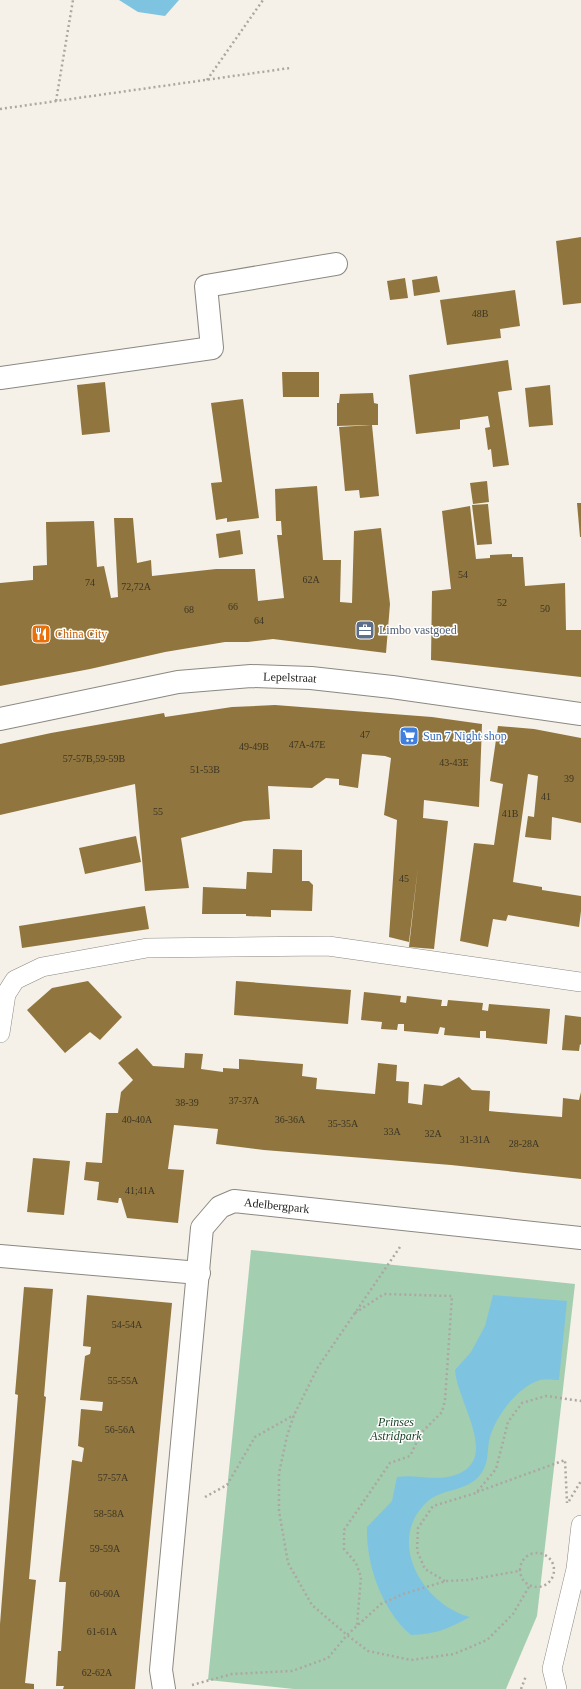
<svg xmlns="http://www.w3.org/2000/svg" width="581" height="1689" viewBox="0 0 581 1689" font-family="Georgia,serif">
<rect width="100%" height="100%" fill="#f5f0e8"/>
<path fill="#a4ceb0" d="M251,1250L575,1284L537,1616L506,1689H294L208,1680Z"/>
<path fill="#7ec4e1" d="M119,0H179L165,16L138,12Z
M493,1295L567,1301L559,1380C553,1380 546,1379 540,1380C518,1386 494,1418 489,1441C487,1453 489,1464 480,1475C467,1492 442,1488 427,1502C385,1541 423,1605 470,1617C447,1629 437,1634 411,1635C382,1610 366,1565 367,1527L392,1501L397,1477C413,1474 431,1480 447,1477C506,1466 457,1404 455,1370L471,1352L485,1326Z"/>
<path fill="#90763e" d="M581,237V303L563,305L556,241Z
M437,276L440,292L414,296L412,280Z
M405,278L408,298L390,300L387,281Z
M515,290L520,326L500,329L501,338L447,345L440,300Z
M508,360L512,390L498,392L509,465L493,467L491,449L488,450L485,428L490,427L488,416L460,420V429L416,434L409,375Z
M282,372H319V397H283Z
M105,382L110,432L82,435L77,385Z
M550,385L553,425L529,427L525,388Z
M373,393L374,403L378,404V425H372L379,496L360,498L359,490L345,491L339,427L371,425L337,426V403H339L340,394Z
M243,399L259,518L227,522V518L216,520L211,483L222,482L211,403Z
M487,481L489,502L473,504L470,483Z
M317,486L323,560H341L340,602L352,603L354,531L381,528L390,604L386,653L273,639L248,642H225L165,652L90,669L0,686V583L33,580V566L47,565L46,522L94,521L97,567L104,566L111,598L118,597L114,518H133L137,563L151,560L152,576L216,569H255L258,601L284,598L277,535H282L281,521H276L275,489Z
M577,503H581V537H580Z
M488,504L492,544L477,545L472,505Z
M470,506L476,559L490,558V555L512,554V557H523L525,586L565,583L566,630H581V677L431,660L432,591L451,589L442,511Z
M240,530L243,554L219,558L216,534Z
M275,705L432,717L482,724L479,807L424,800L423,818L448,821L434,949L409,947L418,867L409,942L389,937L397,820L384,815L391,758L385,756L362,754L358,788L339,785V779L326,778L312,788L268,786L270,819L244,821L181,838L189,888L145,891L135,784L0,815V744L51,733L164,713L165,717L232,707Z
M498,726L534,729L581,738V823L552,817L551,840L525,837L528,816L534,817L538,776L528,774L513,882L542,887V890L581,896V911L579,927L508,915L506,921L493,919L488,947L460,941L474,843L494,845L503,784L490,781Z
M136,836L141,862L85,874L79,848Z
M273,849L302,850V881H309L313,885L312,911L271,910V917L246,916V914H202L203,887L246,889L247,872L272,873Z
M145,906L149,929L22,948L19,926Z
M88,981L122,1017L100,1040L90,1032L65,1053L27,1010L52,988Z
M236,981L351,990L348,1024L234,1015Z
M364,992L401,996L400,1002L406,1003L407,996L442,1000L441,1006H447L448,1000L483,1003L482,1010L488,1011L489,1004L550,1009L547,1044L486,1038V1031H480V1038L444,1035L445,1028L440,1027L438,1034L404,1031V1024H398L397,1030L381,1029L382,1022L361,1020Z
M565,1015L581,1017V1045L580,1044L579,1051L562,1050Z
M137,1048L153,1066L184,1068L185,1053L203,1054L201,1069L223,1072V1068L239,1069V1059L303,1064L302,1076L317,1078L316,1089L375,1094L378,1063L397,1065L396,1081L409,1082L408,1103L422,1105L424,1084L442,1086L459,1077L472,1090L490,1091L489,1111L499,1112L562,1117L563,1098L579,1100L581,1092V1179L451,1165L264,1150L216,1144L218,1129L174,1125L168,1169L184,1170L178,1223L127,1218L121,1198H119L118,1203L97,1200L99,1182L84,1180L86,1162L102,1163L106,1113H118L121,1092L133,1080L118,1063Z
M33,1158L70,1161L64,1215L27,1212Z
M24,1287L53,1289L44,1396L46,1397L29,1579L36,1580L25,1683L34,1684V1689H0V1624L18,1395L15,1394Z
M87,1295L172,1303L135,1689H63L64,1686H56L58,1651H61L66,1582H59L72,1460L82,1462L84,1448L78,1446L81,1409L102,1411L103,1402L80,1400L85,1356L90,1354L91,1347L83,1346Z"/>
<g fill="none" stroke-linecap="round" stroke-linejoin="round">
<g stroke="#8b8880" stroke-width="20">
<path id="service" d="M0,1033L6,994L15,980L42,967L147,948L328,946L581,982
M557,1689L552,1669L576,1569L581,1525"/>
</g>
<g stroke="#8b8880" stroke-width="24">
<g id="minor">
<path d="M0,378L212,348L206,286L336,264"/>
<path id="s1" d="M0,719L178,682L251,676L311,678L392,687L581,714"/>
<path d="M0,1256L199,1273"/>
<path id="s2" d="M164,1689L161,1670L202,1228L220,1207L234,1201L581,1238"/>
</g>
</g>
<path stroke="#aba7a1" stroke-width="2.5" stroke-dasharray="2 3" stroke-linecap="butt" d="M207,80L263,0
M56,101L73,0
M0,109L290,68
M400,1247L318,1367L294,1415L287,1436L279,1473V1511L288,1563L312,1605L347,1635L368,1651L411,1660L454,1654L487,1640L513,1614L530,1585
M355,1313L384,1294L452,1296L445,1400L442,1412L421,1433L410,1456L390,1463L344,1530V1549L356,1563L361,1577L357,1625
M477,1492L565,1460L567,1503
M205,1497L227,1485L255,1437L294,1415
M569,1501L581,1481
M520 1570a17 17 0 1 1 34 0a17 17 0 1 1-34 0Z
M445,1581L425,1569L417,1551L418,1528L433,1506L476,1493L496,1469L508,1422L522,1403L546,1396L581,1401
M192,1685L232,1674L292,1671L328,1658L347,1635L381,1604L403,1594L446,1581L468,1580L519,1571
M521,1689L526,1676"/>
<use href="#service" stroke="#fff" stroke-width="19"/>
<use href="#minor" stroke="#fff" stroke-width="22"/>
</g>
<defs>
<g id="office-square" transform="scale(1)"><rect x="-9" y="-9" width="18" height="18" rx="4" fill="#5c6f8a" stroke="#fffefc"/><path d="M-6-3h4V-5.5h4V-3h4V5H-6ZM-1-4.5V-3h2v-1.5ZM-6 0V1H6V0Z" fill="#fff"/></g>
<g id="restaurant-square" transform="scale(1)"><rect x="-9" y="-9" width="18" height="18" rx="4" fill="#e8710a" stroke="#fffefc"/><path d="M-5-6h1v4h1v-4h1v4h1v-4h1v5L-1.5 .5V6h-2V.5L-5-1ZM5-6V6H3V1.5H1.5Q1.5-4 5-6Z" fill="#fff"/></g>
<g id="supermarket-square" transform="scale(1)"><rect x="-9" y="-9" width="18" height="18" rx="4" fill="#3f7fe0" stroke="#fffefc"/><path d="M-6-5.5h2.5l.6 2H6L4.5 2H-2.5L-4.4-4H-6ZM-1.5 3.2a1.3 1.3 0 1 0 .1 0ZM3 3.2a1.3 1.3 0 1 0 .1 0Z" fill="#fff"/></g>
</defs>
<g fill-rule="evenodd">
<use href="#office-square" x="365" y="630"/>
<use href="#restaurant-square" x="41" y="634"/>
<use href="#supermarket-square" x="409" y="736"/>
</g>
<g text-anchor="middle" stroke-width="3" stroke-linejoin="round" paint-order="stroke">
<g font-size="10" fill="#3b3424">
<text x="480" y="317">48B</text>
<text x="463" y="578">54</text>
<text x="311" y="583">62A</text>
<text x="90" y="586">74</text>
<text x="136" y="590">72,72A</text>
<text x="502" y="606">52</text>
<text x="233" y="610">66</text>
<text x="545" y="612">50</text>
<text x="189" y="613">68</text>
<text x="259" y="624">64</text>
<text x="365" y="738">47</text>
<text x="307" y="748">47A-47E</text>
<text x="254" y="750">49-49B</text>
<text x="94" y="762">57-57B,59-59B</text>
<text x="454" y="766">43-43E</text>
<text x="205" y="773">51-53B</text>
<text x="569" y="782">39</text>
<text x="546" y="800">41</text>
<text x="158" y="815">55</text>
<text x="510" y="817">41B</text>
<text x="404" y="882">45</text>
<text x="244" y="1104">37-37A</text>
<text x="187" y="1106">38-39</text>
<text x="137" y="1123">40-40A</text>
<text x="290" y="1123">36-36A</text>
<text x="343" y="1127">35-35A</text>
<text x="392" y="1135">33A</text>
<text x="433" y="1137">32A</text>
<text x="475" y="1143">31-31A</text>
<text x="524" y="1147">28-28A</text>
<text x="140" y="1194">41;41A</text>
<text x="127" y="1328">54-54A</text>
<text x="123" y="1384">55-55A</text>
<text x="120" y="1433">56-56A</text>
<text x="113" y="1481">57-57A</text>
<text x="109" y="1517">58-58A</text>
<text x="105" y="1552">59-59A</text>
<text x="105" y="1597">60-60A</text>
<text x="102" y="1635">61-61A</text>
<text x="97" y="1676">62-62A</text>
</g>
<g font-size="12" fill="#4e5e75" stroke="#fffefc" text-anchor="start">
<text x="379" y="634">Limbo vastgoed</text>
</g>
<g font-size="12" fill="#c56008" stroke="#fffefc" text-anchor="start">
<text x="55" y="638">China City</text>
</g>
<g font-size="12" fill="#1f1e1b" stroke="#fffefc">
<text dy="4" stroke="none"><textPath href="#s1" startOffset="294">Lepelstraat</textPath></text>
<text dy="4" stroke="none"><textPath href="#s2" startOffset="549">Adelbergpark</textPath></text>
</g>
<g font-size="12" fill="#366cbe" stroke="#fffefc" text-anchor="start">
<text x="423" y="740">Sun 7 Night shop</text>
</g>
<g font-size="12" font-style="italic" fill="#133e24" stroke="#fffefc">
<text x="396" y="1426">Prinses<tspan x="396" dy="14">Astridpark</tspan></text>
</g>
</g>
</svg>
